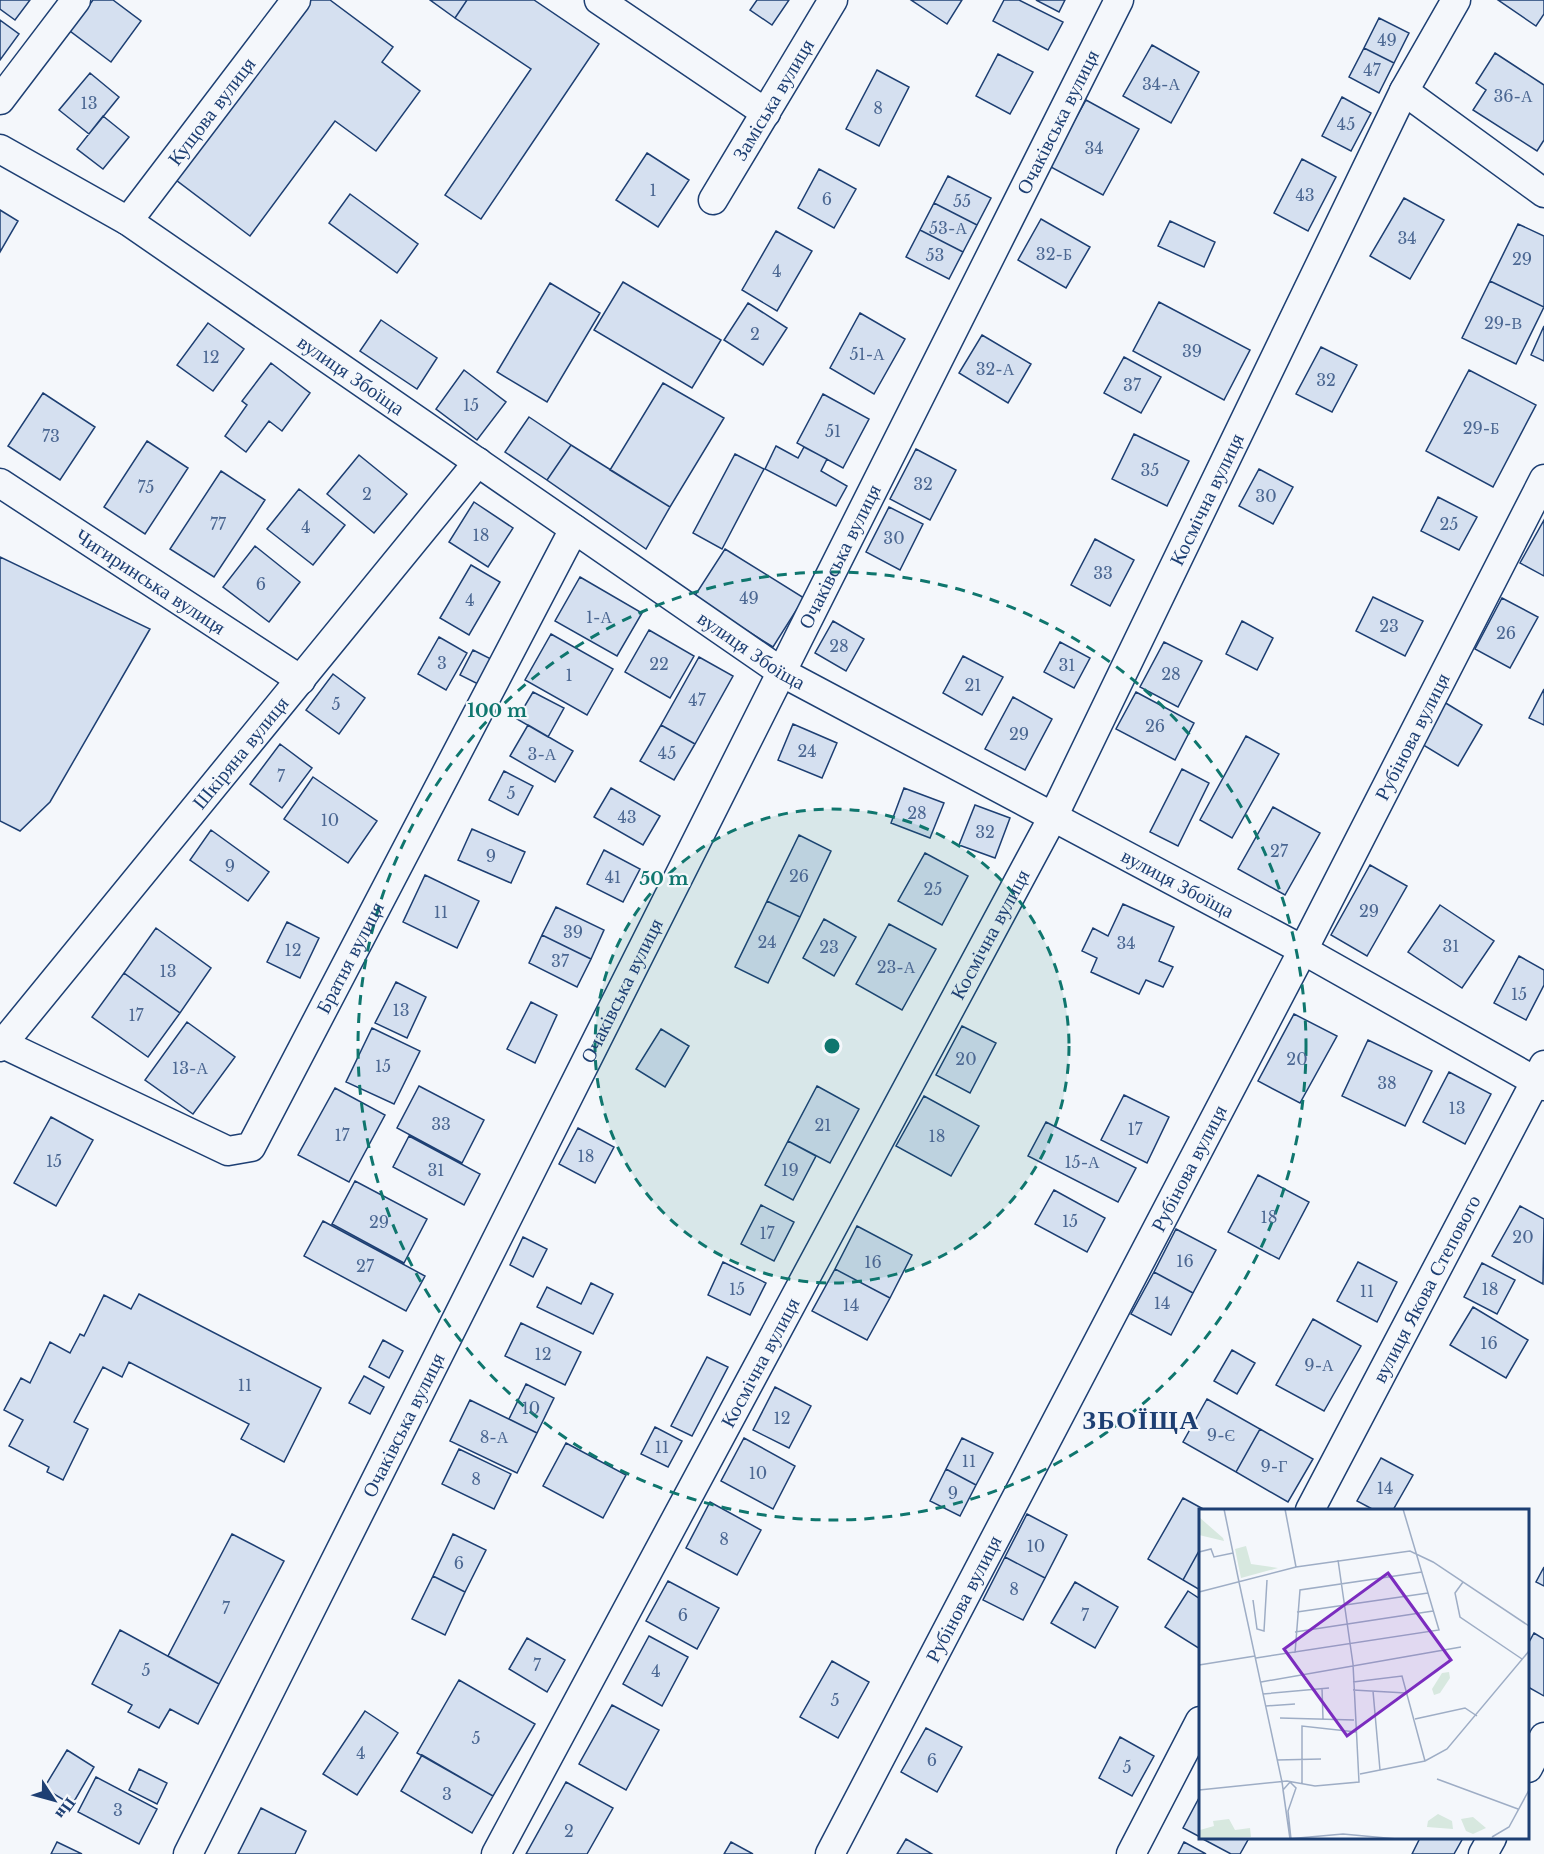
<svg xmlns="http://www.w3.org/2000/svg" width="1544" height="1854" viewBox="0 0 1544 1854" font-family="'Libre Baskerville',serif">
<rect width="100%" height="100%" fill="#f4f7fb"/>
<path fill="#d5e0f0" stroke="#1d3f73" stroke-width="1.5" d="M0,0H30L15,20L0,9Z
M93,0H113L141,21L111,62L70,31Z
M309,0H330L393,47L382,62L420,91L376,151L335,121L250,236L176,180Z
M430,0H467L455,18Z
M467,0H534L599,44L481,219L445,195L531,69L455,18Z
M757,0H789L772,25L750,10Z
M911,0H962L947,24Z
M1004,0H1019L1063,22L1048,50L993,21Z
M1036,0H1065L1059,12Z
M1498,0H1544V14L1536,26Z
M1379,18L1409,33L1394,63L1364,48Z
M0,20L19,34L0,60Z
M1152,45L1199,72L1171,123L1123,96Z
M1364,48L1394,63L1379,93L1349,77Z
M1495,53L1544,85V140L1537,151L1473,110L1486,90L1476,83Z
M998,54L1033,72L1010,114L976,96Z
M877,70L909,87L879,146L846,129Z
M90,73L119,97L89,134L59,110Z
M1342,97L1371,113L1351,151L1322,136Z
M1086,100L1139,129L1103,195L1049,166Z
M103,116L129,137L103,169L77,149Z
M647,153L689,180L658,227L616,200Z
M1302,159L1336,177L1308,231L1274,213Z
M819,169L856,189L834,228L798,208Z
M948,176L991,198L977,225L934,203Z
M350,194L418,244L397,273L329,223Z
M1404,198L1444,220L1410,279L1370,256Z
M934,203L977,225L963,252L920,230Z
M0,210L18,221L0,252Z
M1041,219L1090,247L1066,288L1018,260Z
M1170,221L1215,242L1204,267L1158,246Z
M1518,224L1544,236V307L1490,281Z
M920,230L963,252L949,279L906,257Z
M776,231L812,251L777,311L742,290Z
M1490,281L1544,307L1516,364L1462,338Z
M623,282L721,340L692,388L594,330Z
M550,283L600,313L547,402L497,372Z
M1159,302L1250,350L1224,400L1133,351Z
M748,303L787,328L763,365L724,340Z
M860,313L905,339L874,394L830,368Z
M381,320L437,358L417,389L360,351Z
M208,323L244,349L213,391L177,365Z
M1544,326V361L1531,355Z
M982,335L1031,364L1008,403L959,373Z
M1321,347L1357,365L1332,412L1296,394Z
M1124,357L1161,377L1141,413L1104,393Z
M271,363L310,393L282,431L269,421L246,452L225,436L247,405L242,401Z
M464,370L506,402L477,440L436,409Z
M1469,370L1536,405L1493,487L1426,451Z
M663,383L724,418L670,507L610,470Z
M43,393L95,427L60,480L8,446Z
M823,394L869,419L843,468L797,443Z
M529,417L571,445L547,480L505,452Z
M1134,434L1189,461L1167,506L1112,479Z
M147,441L188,468L145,534L104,507Z
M571,445L670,507L646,549L547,480Z
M776,446L798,458L804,447L827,459L821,471L847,486L836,506L765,469Z
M916,449L956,470L930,520L890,499Z
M735,454L764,469L722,549L693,533Z
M359,455L407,494L374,533L327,494Z
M1259,469L1293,487L1273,524L1239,506Z
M221,471L265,500L214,577L170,549Z
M299,489L345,525L313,565L267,529Z
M1438,497L1477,517L1459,550L1421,531Z
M474,502L513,528L488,567L449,542Z
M889,507L923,524L900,570L866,552Z
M1544,520V576L1520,563Z
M1095,539L1134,560L1110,606L1071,585Z
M255,546L300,582L269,622L223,587Z
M725,549L804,598L773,647L694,597Z
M0,557L150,629L50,802L20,831L0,821Z
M471,565L500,582L469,635L440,618Z
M580,577L642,613L617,656L555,621Z
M1373,597L1423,621L1405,656L1356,631Z
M1502,598L1538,617L1510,668L1475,649Z
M833,621L864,639L846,671L815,653Z
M1242,621L1273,638L1257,670L1226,654Z
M649,630L694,656L670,698L625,672Z
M551,634L613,669L587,715L525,680Z
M439,637L467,653L446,690L418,674Z
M1060,642L1090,658L1074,688L1044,672Z
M1164,642L1202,661L1178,707L1140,687Z
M473,650L491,659L478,684L460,675Z
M963,656L1003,677L982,715L943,693Z
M699,657L733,676L695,744L661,725Z
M333,674L365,698L339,734L306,710Z
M1544,689V725L1529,718Z
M533,692L564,708L548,737L517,719Z
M1136,692L1194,723L1175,760L1116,729Z
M1013,697L1052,719L1025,770L985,749Z
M1444,702L1482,725L1458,766L1420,743Z
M793,724L837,743L822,778L778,760Z
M528,725L573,751L555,782L510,756Z
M661,725L695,744L674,780L640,761Z
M1246,736L1279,754L1232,838L1200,820Z
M280,744L312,768L282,808L250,784Z
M1182,769L1209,783L1178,846L1150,832Z
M504,771L533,786L518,815L489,800Z
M313,777L377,821L348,863L284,819Z
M611,788L660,816L643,845L594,817Z
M904,788L944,803L930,838L891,823Z
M975,805L1010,818L995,858L959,845Z
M1273,807L1320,833L1285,895L1238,869Z
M472,829L525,852L511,883L458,860Z
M211,830L269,872L248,901L190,860Z
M799,835L831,851L800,917L767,901Z
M604,850L640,869L623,902L587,884Z
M925,853L968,876L942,925L898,901Z
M1370,865L1407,886L1367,956L1331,935Z
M425,875L479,901L457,948L403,922Z
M767,901L800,917L768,983L735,967Z
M1123,904L1174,927L1159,961L1173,967L1163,987L1146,980L1139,994L1091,972L1097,958L1082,951L1093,928L1108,936Z
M1440,905L1494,941L1462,988L1408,952Z
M556,907L604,930L591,959L542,935Z
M824,919L856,937L834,976L803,958Z
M287,922L319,938L300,978L267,962Z
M889,924L936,949L902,1010L856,984Z
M156,928L211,968L180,1013L124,973Z
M542,935L591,959L577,987L529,963Z
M1519,956L1544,970V985L1526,1020L1494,1003Z
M124,973L180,1013L148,1057L92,1017Z
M396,982L426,997L407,1038L375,1023Z
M531,1002L557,1015L535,1063L507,1049Z
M1294,1014L1337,1036L1300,1103L1258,1081Z
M187,1022L235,1057L193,1114L145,1080Z
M962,1026L996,1043L970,1093L936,1075Z
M372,1028L420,1051L394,1104L346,1082Z
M661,1029L689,1046L665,1087L636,1069Z
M1368,1040L1432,1071L1405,1126L1342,1096Z
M1449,1072L1491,1094L1465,1144L1423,1122Z
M419,1086L484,1120L462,1163L397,1128Z
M817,1086L859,1109L830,1163L788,1141Z
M335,1088L385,1115L349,1182L298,1155Z
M1124,1095L1169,1117L1147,1163L1101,1140Z
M924,1096L979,1126L951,1176L896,1146Z
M51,1117L93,1140L56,1206L14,1183Z
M1046,1122L1136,1168L1118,1202L1028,1156Z
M578,1128L614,1147L595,1183L559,1164Z
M409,1136L480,1174L464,1205L393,1167Z
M788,1141L816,1156L793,1200L765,1185Z
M1258,1175L1309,1202L1279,1259L1228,1232Z
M355,1181L427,1219L404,1263L332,1224Z
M1054,1190L1105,1218L1087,1252L1035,1224Z
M761,1205L794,1222L774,1261L741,1244Z
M1520,1206L1544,1219L1543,1284L1492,1256Z
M323,1221L425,1276L406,1311L304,1256Z
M857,1226L912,1255L890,1298L835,1269Z
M1176,1229L1216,1250L1193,1293L1154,1272Z
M523,1237L547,1249L533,1277L510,1265Z
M723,1262L766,1283L750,1315L708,1295Z
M1358,1262L1397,1282L1377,1322L1337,1301Z
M1482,1263L1515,1280L1497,1314L1464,1297Z
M835,1269L890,1298L867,1340L812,1311Z
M1154,1272L1193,1293L1171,1335L1131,1314Z
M591,1283L613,1294L593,1334L537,1307L547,1287L581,1304Z
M139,1294L321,1388L284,1462L241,1439L249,1424L129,1362L122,1377L103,1367L74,1422L88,1429L63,1480L47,1472L49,1467L9,1446L23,1420L4,1410L21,1378L30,1383L50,1342L70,1353L80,1334L84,1336L104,1295L131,1309Z
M1473,1307L1528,1340L1506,1378L1450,1345Z
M1313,1319L1361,1346L1324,1411L1276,1385Z
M521,1323L581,1352L565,1385L505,1356Z
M383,1340L403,1351L389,1378L369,1367Z
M1232,1350L1255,1363L1237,1394L1214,1381Z
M707,1357L728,1367L692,1436L671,1426Z
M364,1376L384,1387L370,1414L349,1403Z
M526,1384L554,1398L537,1433L509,1419Z
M775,1387L811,1406L789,1448L753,1430Z
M1207,1399L1260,1429L1236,1472L1183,1442Z
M470,1400L537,1433L517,1473L450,1441Z
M655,1427L682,1441L668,1467L641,1454Z
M1260,1429L1313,1459L1288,1502L1236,1472Z
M744,1438L795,1466L773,1509L721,1481Z
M962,1438L993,1453L976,1485L946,1469Z
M566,1443L626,1475L603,1518L543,1486Z
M459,1449L511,1474L494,1509L442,1484Z
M1381,1458L1413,1475L1393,1510H1374L1357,1501Z
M946,1469L976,1485L960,1516L930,1501Z
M1183,1498L1205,1510H1200V1549L1183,1580L1148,1559Z
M710,1502L761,1530L737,1575L686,1548Z
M1027,1514L1067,1535L1045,1578L1005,1557Z
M232,1534L284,1561L219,1684L168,1656Z
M453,1534L486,1550L465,1592L433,1576Z
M1200,1549V1590L1183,1580Z
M1005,1557L1045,1578L1023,1620L983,1600Z
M1544,1567V1586L1536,1582Z
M433,1576L465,1592L445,1635L412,1619Z
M668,1581L719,1608L697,1649L646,1621Z
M1075,1582L1118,1607L1095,1648L1051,1623Z
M1188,1591L1200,1599V1649L1165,1627Z
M120,1630L219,1684L198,1724L170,1709L159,1728L128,1712L132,1705L92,1684Z
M1534,1633L1544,1639V1696L1528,1687V1644Z
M649,1636L688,1657L662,1706L623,1684Z
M527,1638L565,1660L547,1692L509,1669Z
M832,1661L869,1682L838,1738L800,1717Z
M459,1680L535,1724L493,1796L417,1753Z
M612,1705L659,1730L626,1790L579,1764Z
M365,1711L398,1733L357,1795L323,1774Z
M926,1728L962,1747L937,1792L901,1772Z
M1120,1737L1154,1756L1132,1796L1099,1778Z
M67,1750L94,1767L72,1805L44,1788Z
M422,1755L493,1796L472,1833L401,1791Z
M139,1769L167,1783L157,1804L129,1790Z
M96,1777L157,1809L139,1844L78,1812Z
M566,1782L613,1808L587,1854H526Z
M1200,1796V1837L1183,1828Z
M261,1808L306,1831L295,1854H238Z
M1201,1838H1249L1240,1854H1231Z
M1420,1838H1463L1454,1854H1412Z
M906,1839L932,1854H897Z
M57,1842L82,1854H51Z
M731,1842L753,1854H724Z
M1184,1842L1206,1854H1178Z"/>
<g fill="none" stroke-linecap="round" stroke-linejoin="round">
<g stroke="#1d3f73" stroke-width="31">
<g id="street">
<path d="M599,0L766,113"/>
<path d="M1404,91L1544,193"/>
<path d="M0,100L76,0"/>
<path id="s1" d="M0,149L128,221L783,673L1303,950L1544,1086"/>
<path id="s2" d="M713,200L833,0"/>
<path id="s3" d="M128,221L296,0"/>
<path id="s4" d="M0,483L301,680"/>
<path id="s5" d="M5,1045L228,1151L251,1147L574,529"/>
<path id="s6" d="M0,1047L478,462"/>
<path id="s7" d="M1310,1510L1544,1065"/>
<path d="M1528,1768L1544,1737"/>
<path id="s8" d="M188,1854L1119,0"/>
<path id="s9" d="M496,1854L1054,815L1404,91L1456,0"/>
<path id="s10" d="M830,1854L1303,950L1544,479"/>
<path d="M1131,1854L1200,1721"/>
<path d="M1483,1854L1492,1838"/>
</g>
</g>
<use href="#street" stroke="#f4f7fb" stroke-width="28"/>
</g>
<circle cx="832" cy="1046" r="237" fill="#0f766e" fill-opacity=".12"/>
<g fill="none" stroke="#0f766e" stroke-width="3" stroke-dasharray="10 8">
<circle cx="832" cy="1046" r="237"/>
<circle cx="832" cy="1046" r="474"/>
</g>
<g text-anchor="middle" stroke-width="4.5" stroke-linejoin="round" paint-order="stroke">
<g font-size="16" fill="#4b6792">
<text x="1387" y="46">49</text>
<text x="1372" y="76">47</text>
<text x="1161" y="90">34-А</text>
<text x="1513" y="102">36-А</text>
<text x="89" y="109">13</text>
<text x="878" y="114">8</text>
<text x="1346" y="130">45</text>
<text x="1094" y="154">34</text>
<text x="653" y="196">1</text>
<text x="1305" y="201">43</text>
<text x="827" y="205">6</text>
<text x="962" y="207">55</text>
<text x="948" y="234">53-А</text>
<text x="1407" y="244">34</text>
<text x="1054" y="260">32-Б</text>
<text x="935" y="261">53</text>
<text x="1522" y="265">29</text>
<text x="777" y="277">4</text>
<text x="1503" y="329">29-В</text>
<text x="755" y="340">2</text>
<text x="1192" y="357">39</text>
<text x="867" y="360">51-А</text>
<text x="211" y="363">12</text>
<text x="995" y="375">32-А</text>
<text x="1326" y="386">32</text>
<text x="1132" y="391">37</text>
<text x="471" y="411">15</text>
<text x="1481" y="434">29-Б</text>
<text x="833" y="437">51</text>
<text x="51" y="442">73</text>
<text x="1150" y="476">35</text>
<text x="923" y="490">32</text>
<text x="146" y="493">75</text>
<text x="367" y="500">2</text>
<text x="1266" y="502">30</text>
<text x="218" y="530">77</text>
<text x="1449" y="530">25</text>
<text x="306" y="533">4</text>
<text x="481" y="541">18</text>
<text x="894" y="544">30</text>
<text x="1103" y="579">33</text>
<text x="261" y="590">6</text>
<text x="749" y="604">49</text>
<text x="470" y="606">4</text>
<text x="599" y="623">1-А</text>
<text x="1389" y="632">23</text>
<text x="1506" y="639">26</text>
<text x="839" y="652">28</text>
<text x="442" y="669">3</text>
<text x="659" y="670">22</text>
<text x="1067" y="671">31</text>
<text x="1171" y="680">28</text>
<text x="569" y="681">1</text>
<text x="973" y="691">21</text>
<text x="697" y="706">47</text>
<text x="336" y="710">5</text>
<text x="1155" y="732">26</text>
<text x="1019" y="740">29</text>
<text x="807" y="757">24</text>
<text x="667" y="759">45</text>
<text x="542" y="760">3-А</text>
<text x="281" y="782">7</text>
<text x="511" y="799">5</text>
<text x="917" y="819">28</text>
<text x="627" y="823">43</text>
<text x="330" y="826">10</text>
<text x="985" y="838">32</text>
<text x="1279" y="857">27</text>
<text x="491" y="862">9</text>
<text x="230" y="872">9</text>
<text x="799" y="882">26</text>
<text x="613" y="883">41</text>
<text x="933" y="895">25</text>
<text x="1369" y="917">29</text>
<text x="441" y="918">11</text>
<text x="573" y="938">39</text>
<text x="767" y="948">24</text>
<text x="1126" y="949">34</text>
<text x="1451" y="952">31</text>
<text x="829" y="953">23</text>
<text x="293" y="956">12</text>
<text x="560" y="967">37</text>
<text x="896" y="973">23-А</text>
<text x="168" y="977">13</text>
<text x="1519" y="1000">15</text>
<text x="401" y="1016">13</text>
<text x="136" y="1021">17</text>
<text x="966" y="1065">20</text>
<text x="1297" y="1065">20</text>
<text x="383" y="1072">15</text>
<text x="190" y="1074">13-А</text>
<text x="1387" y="1089">38</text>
<text x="1457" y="1114">13</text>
<text x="441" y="1130">33</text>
<text x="823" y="1131">21</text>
<text x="1135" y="1135">17</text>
<text x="342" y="1141">17</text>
<text x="937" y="1142">18</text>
<text x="586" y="1162">18</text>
<text x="54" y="1167">15</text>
<text x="1082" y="1168">15-А</text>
<text x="436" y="1176">31</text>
<text x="790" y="1176">19</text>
<text x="1269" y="1223">18</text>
<text x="1070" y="1227">15</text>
<text x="379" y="1228">29</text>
<text x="767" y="1239">17</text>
<text x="1523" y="1243">20</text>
<text x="1185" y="1267">16</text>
<text x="873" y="1268">16</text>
<text x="365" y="1272">27</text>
<text x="737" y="1295">15</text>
<text x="1490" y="1295">18</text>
<text x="1367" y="1297">11</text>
<text x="1162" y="1309">14</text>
<text x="851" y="1311">14</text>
<text x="1489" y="1349">16</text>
<text x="543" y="1360">12</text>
<text x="1319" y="1371">9-А</text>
<text x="245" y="1391">11</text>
<text x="531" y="1414">10</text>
<text x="782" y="1424">12</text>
<text x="1221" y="1441">9-Є</text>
<text x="494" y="1443">8-А</text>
<text x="662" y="1453">11</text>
<text x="969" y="1467">11</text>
<text x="1274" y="1472">9-Г</text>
<text x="758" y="1479">10</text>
<text x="476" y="1485">8</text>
<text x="1385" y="1494">14</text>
<text x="953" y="1499">9</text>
<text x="724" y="1545">8</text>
<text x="1036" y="1552">10</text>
<text x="459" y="1569">6</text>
<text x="1014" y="1595">8</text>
<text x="226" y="1614">7</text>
<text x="683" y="1621">6</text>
<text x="1085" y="1621">7</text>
<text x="537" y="1671">7</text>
<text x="146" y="1676">5</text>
<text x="656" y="1677">4</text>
<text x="835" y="1706">5</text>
<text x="476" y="1744">5</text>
<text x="361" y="1759">4</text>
<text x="932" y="1766">6</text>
<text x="1127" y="1773">5</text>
<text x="447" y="1800">3</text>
<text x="118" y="1816">3</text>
<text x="569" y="1837">2</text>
</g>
<g font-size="20" fill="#1d3f73" stroke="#f4f7fb">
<text dy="7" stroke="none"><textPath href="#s2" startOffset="117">Заміська вулиця</textPath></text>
<text dy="7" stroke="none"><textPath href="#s3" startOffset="138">Кущова вулиця</textPath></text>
<text dy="7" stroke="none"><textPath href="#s8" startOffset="1938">Очаківська вулиця</textPath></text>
<text dy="7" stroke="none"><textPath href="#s1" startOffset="418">вулиця Збоїща</textPath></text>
<text dy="7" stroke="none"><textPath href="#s9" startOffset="1530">Космічна вулиця</textPath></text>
<text dy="7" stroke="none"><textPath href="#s8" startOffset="1452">Очаківська вулиця</textPath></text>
<text dy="7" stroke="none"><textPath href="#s4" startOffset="180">Чигиринська вулиця</textPath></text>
<text dy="7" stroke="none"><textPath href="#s1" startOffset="904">вулиця Збоїща</textPath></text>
<text dy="7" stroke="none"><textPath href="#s10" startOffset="1260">Рубінова вулиця</textPath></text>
<text dy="7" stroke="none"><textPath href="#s6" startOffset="380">Шкіряна вулиця</textPath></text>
<text dy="7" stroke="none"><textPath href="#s1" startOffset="1390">вулиця Збоїща</textPath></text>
<text dy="7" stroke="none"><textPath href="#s9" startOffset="1044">Космічна вулиця</textPath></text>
<text dy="7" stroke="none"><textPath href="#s5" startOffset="484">Братня вулиця</textPath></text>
<text dy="7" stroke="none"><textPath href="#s8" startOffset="966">Очаківська вулиця</textPath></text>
<text dy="7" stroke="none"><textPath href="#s10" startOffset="774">Рубінова вулиця</textPath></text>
<text dy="7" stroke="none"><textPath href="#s7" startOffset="250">вулиця Якова Степового</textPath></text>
<text dy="7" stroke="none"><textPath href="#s9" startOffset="558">Космічна вулиця</textPath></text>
<text dy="7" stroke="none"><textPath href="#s8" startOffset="480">Очаківська вулиця</textPath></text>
<text dy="7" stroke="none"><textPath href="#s10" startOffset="288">Рубінова вулиця</textPath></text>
</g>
<g font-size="26" font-weight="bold" letter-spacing="1.5" fill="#1d3f73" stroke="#f4f7fb">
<text x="1141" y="1429">ЗБОЇЩА</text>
</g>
</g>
<g transform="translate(1199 1509)">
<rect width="330" height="330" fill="#f4f7fb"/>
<path d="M47,37L52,55L79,59L42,69L36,40Z" fill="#d7e8df"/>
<path d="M0,8L24,29L25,32L0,26ZM239,305L253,312L254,320L228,318L229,312ZM274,308L287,319L274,325L267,322L262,310Z" fill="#d7e8df"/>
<path d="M30,310L36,321L51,319L52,328L0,330L1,321L15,317L14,312Z" fill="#d7e8df"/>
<path d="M250,163L251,169L241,184L235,186L233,180L243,164Z" fill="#d7e8df"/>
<path fill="none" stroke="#9eadc5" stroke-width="1.5" d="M25,0L40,73M86,0L97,58M0,43L12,40L15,48L34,44M40,73L83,273L91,330M264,73L256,84L261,108L323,150M0,83L97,58L211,42L234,53L330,117M54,91L58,120L65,122L68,71M98,103L229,84M96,123L234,102M96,144L101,81L223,63M57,149L240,121L204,0M0,156L56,147M62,173L262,138M154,173L203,167L226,252M123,179L124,210M154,181L207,184M174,182L181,261M64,185L130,179M67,197L96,195M81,209L155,211M216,210L266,199L278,207M78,251L122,250M161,265L226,252L248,240L330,142M238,270L319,300M103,274V217L157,223M0,281L88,272L116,277L160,273L154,155L139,51M293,328L310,318L330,281M88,330L144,325L198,330M91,330L84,281L91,273L97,279L89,302L92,330"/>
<path fill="#7b2cbf" fill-opacity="0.15" stroke="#7b2cbf" stroke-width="3" d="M189,64L252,151L148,227L85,140Z"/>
<rect width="330" height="330" fill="none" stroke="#1d3f73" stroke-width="3"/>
</g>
<circle cx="832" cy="1046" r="9" fill="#0f766e" stroke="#f4f7fb" stroke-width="3"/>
<g font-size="18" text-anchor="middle" font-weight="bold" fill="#0f766e" stroke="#f4f7fb" stroke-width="4.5" stroke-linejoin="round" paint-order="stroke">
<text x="497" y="717">100 m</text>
<text x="664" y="885">50 m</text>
</g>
<g transform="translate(54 1800) rotate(126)" stroke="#f4f7fb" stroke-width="4.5" paint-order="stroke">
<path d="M0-4.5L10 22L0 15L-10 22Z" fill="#1d3f73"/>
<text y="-9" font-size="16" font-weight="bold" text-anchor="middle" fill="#1d3f73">Пн</text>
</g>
</svg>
